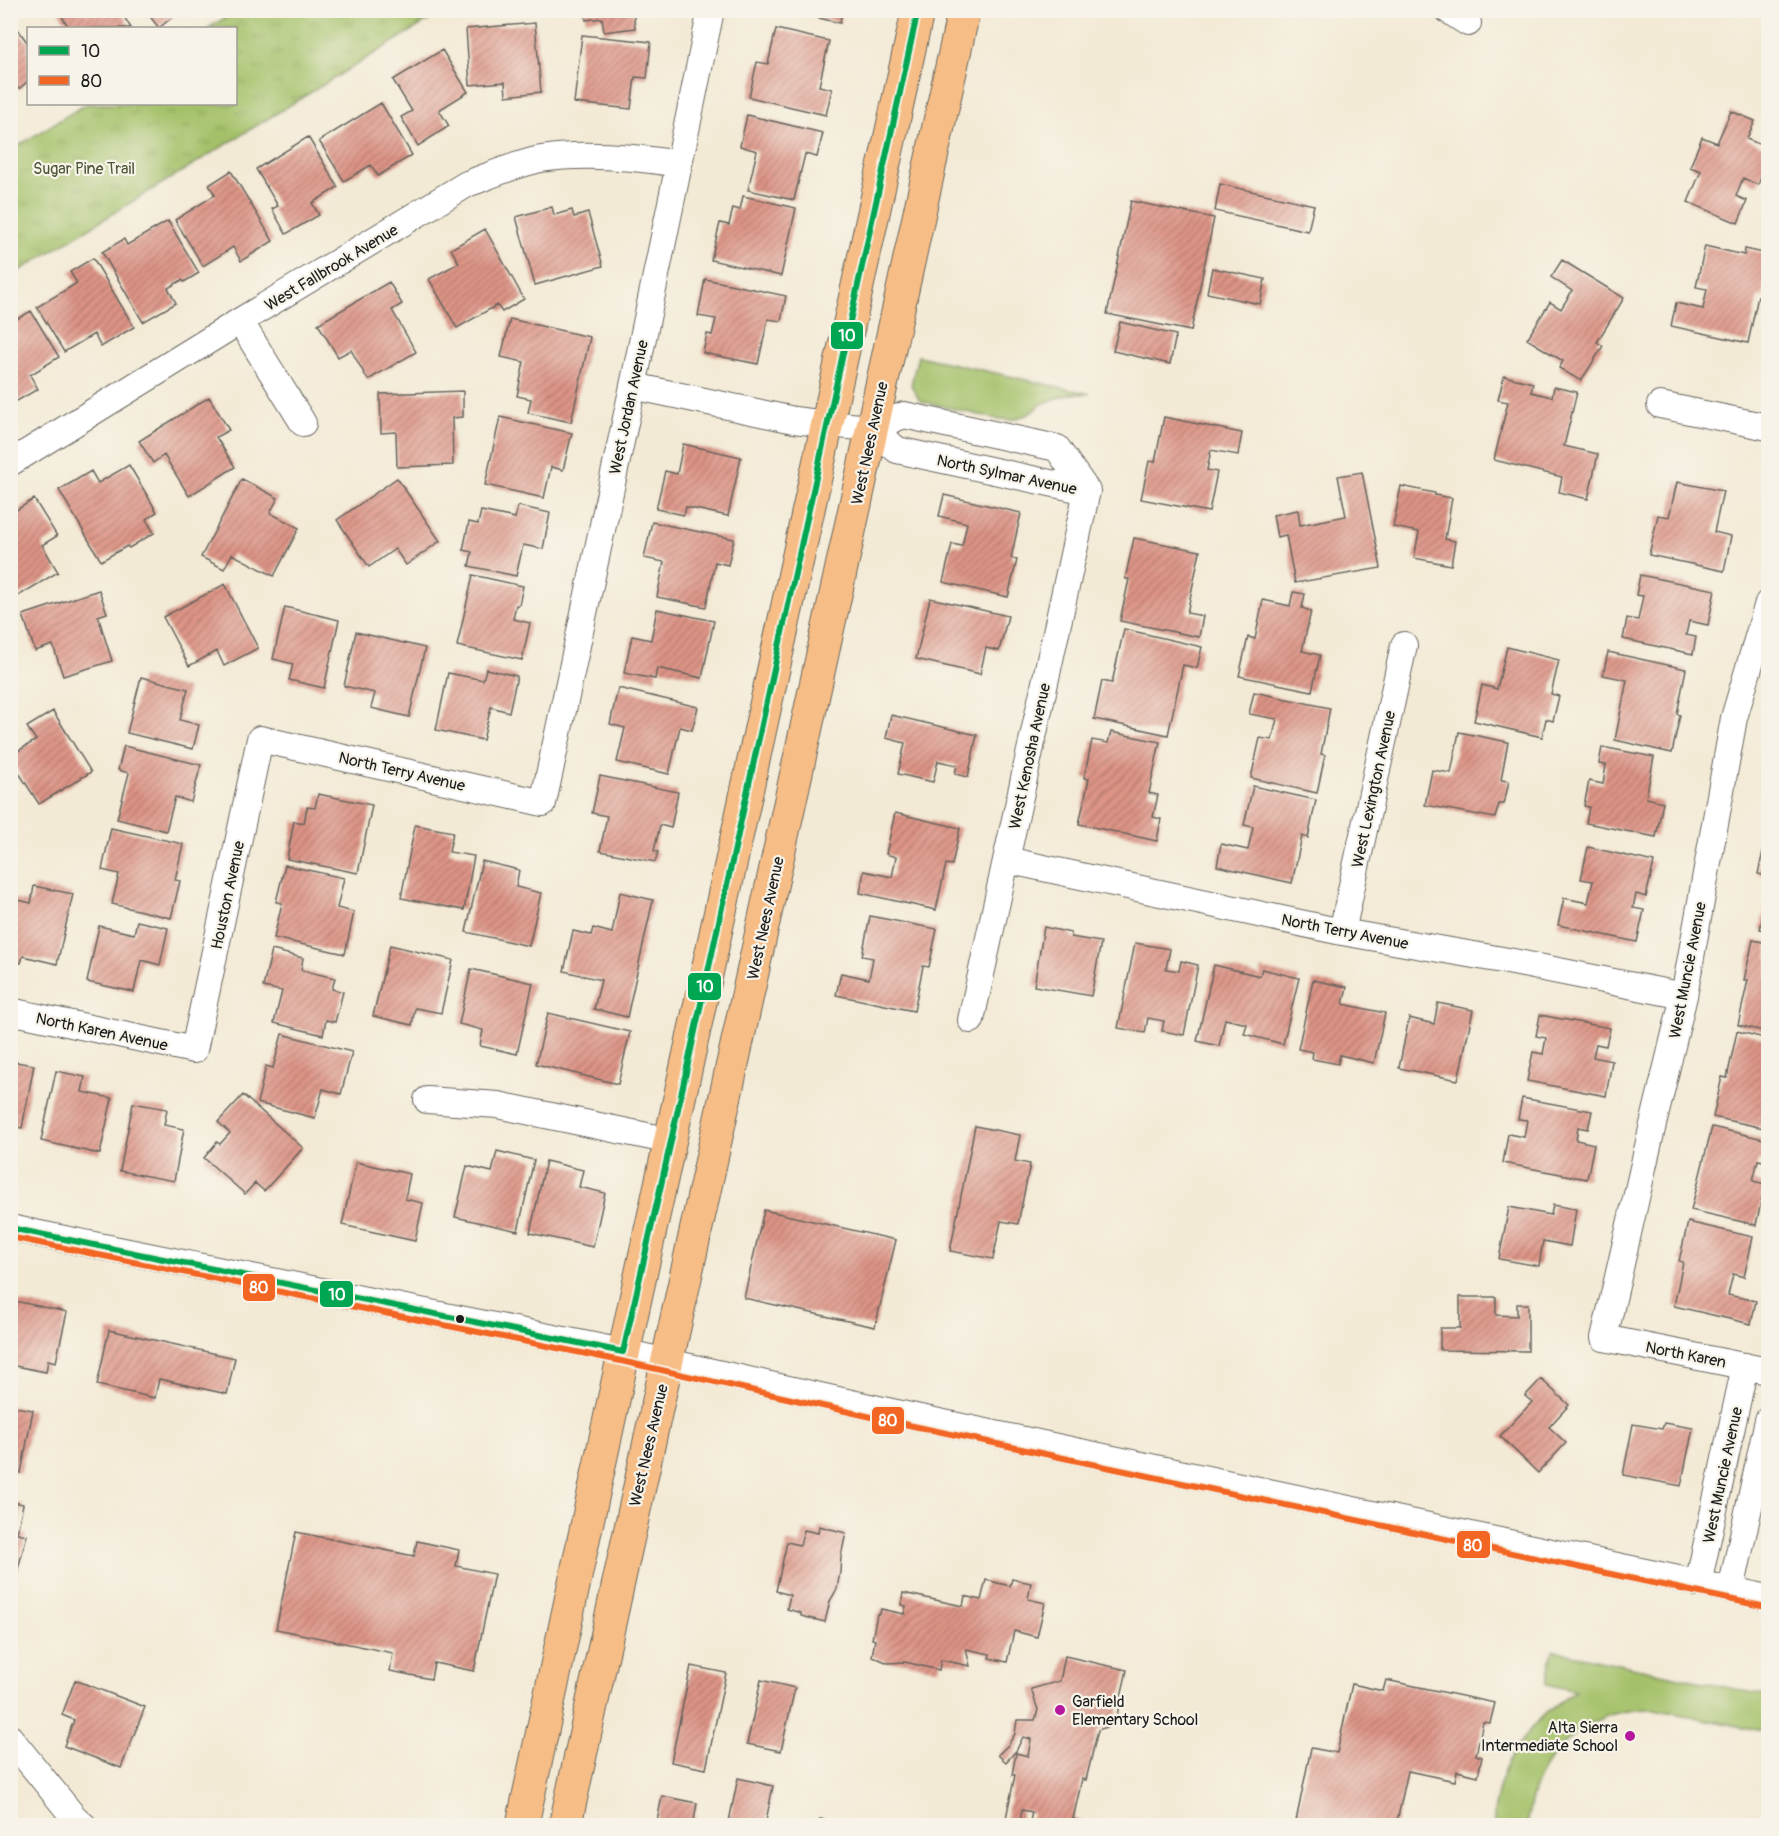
<svg xmlns="http://www.w3.org/2000/svg" width="1779" height="1836" viewBox="0 0 1779 1836" font-family="Pangolin,sans-serif">
<defs>
<pattern id="park-tufts" width="24" height="20" patternUnits="userSpaceOnUse" patternTransform="scale(1.5)"><rect width="24" height="20" fill="#a4c169"/><path d="M3 7l-1-3M5 7V3M7 7l1-3M15 17l-1-3M17 17v-4M19 17l1-3" fill="none" stroke="#8da55a"/></pattern>
<pattern id="building-hatch" width="6" height="6" patternUnits="userSpaceOnUse" patternTransform="scale(1.5)"><rect width="6" height="6" fill="#dd9486"/><path d="M-1 1l2-2M0 6l6-6M5 7l2-2" fill="none" stroke="#b2786d"/></pattern>
</defs>
<rect width="100%" height="100%" fill="#f7f3e8"/>
<filter id="ink" filterUnits="userSpaceOnUse"><feTurbulence type="fractalNoise" baseFrequency=".0167" numOctaves="2"/><feDisplacementMap in="SourceGraphic" scale="12" xChannelSelector="R" yChannelSelector="G"/><feConvolveMatrix kernelMatrix="1 2 1 2 8 2 1 2 1" color-interpolation-filters="sRGB"/></filter>
<filter id="wash" filterUnits="userSpaceOnUse"><feTurbulence type="fractalNoise" baseFrequency=".008" numOctaves="4" result="noise"/><feDisplacementMap in="SourceGraphic" scale="24" xChannelSelector="R" yChannelSelector="G"/><feGaussianBlur stdDeviation="1.35" result="paint"/><feColorMatrix in="noise" values="0 0 0 0 0 0 0 0 0 0 0 0 0 0 0 0 0 1.4 0 .05"/><feComposite in="paint" operator="in"/></filter>
<g filter="url(#wash)">
<rect width="100%" height="100%" fill="#f3ead5"/>
<path fill="#a4c169" stroke="#606e42" stroke-width="1.5" d="M918,356L1090,394H1071L1057,398L1042,404L1029,414L1012,420L997,419L920,401L911,385Z
M1553,1650L1768,1696V1732L1654,1709C1635,1709 1617,1711 1600,1719C1558,1737 1529,1780 1528,1825H1494C1492,1768 1529,1720 1576,1691L1546,1684Z"/>
<path fill="url(#park-tufts)" stroke="#606e42" stroke-width="1.5" d="M238,10L444,11L11,276V150L86,104H236V28H208Z"/>
<g id="blocks">
<path fill="url(#building-hatch)" d="M58,10H84L86,14L92,10H120L131,28H69Z
M145,10H181L159,28Z
M584,10H633L635,28L604,32L602,18L586,20Z
M785,10H842L840,23Z
M535,23L541,92L506,96L505,82L470,85L466,29Z
M16,27L27,42L28,41V81L19,89L10,78V31Z
M776,29L829,41L819,86L832,89L826,115L749,97L757,62L768,64Z
M582,35L651,42L647,78L635,77L631,109L574,103Z
M442,50L468,92L439,110L449,126L418,146L401,117L412,111L393,80Z
M381,103L412,155L378,176L371,165L344,181L319,141Z
M1731,111L1755,121L1747,139L1768,148V160L1758,185L1743,178L1736,196L1747,201L1738,223L1688,202L1701,171L1690,167L1702,137L1717,143Z
M747,115L823,133L817,157L805,154L794,200L748,190L757,151L740,146Z
M308,137L338,187L312,203L319,215L286,234L272,209L278,206L256,169Z
M231,171L273,241L241,261L233,247L203,266L175,220L215,195L209,185Z
M1220,184L1314,205L1308,231L1215,211Z
M743,196L796,208L781,276L711,260L720,223L729,225L733,208L740,210Z
M1131,201L1214,218L1191,331L1107,314Z
M552,207L554,215L572,210L574,217L588,213L603,266L535,285L516,217Z
M168,221L199,273L184,282L182,280L168,288L176,303L143,322L102,252L124,239L127,245Z
M485,229L524,299L502,312L497,305L457,328L429,279L459,263L451,249Z
M1705,246L1744,255L1745,249L1768,254V272L1763,297L1758,296L1748,343L1671,326L1676,303L1703,309L1707,289L1696,287Z
M93,258L134,327L101,347L94,334L64,352L37,307L77,283L70,272Z
M1562,260L1624,298L1597,342L1603,346L1581,381L1559,368L1563,361L1527,339L1550,302L1561,309L1572,291L1551,277Z
M1212,268L1265,279L1260,304L1207,293Z
M705,279L786,296L781,321L768,319L758,364L703,353L707,334L712,335L716,319L698,316Z
M389,282L402,304L392,310L416,352L368,380L351,350L338,357L318,324Z
M31,311L59,357L30,375L38,389L10,405V323Z
M510,319L590,337L571,422L528,413L531,399L517,396L524,362L501,357Z
M1120,322L1176,335L1170,364L1113,351Z
M1504,376L1533,383L1531,392L1552,397L1554,387L1577,392L1564,446L1598,454L1588,499L1559,492L1562,477L1494,460L1508,402L1498,400Z
M463,391V417L452,418L453,465L397,467L396,432L381,433L380,394Z
M209,397L229,430L216,437L235,467L189,496L164,455L153,463L139,441Z
M500,417L572,433L563,470L551,467L544,498L485,485Z
M1164,417L1242,433L1238,455L1211,450L1207,470L1217,472L1209,512L1141,499L1149,461L1155,462Z
M683,444L741,457L728,516L686,507L684,515L656,509L665,471L677,474Z
M129,465L157,512L146,519L154,533L129,548L127,546L101,561L59,490L91,471L98,483Z
M1362,472L1381,568L1295,583L1286,535L1277,537L1273,515L1298,510L1300,525L1346,516L1338,476Z
M397,478L440,541L406,565L395,549L369,567L337,520Z
M242,479L278,498L270,513L299,528L274,576L232,554L224,569L201,557Z
M1677,482L1723,491L1714,532L1731,536L1724,571L1649,555L1658,515L1669,517Z
M1401,486L1435,493V495L1452,498L1445,539L1455,541L1451,565L1414,558L1419,532L1393,527Z
M944,495L1021,513L1011,558L1017,560L1008,597L943,582L952,544L962,546L967,523L939,516Z
M34,499L57,536L42,545L58,572L10,601V514Z
M518,506L550,513L543,549L523,545L516,576L469,566L472,552L463,550L469,522L478,524L481,511L515,518Z
M652,522L734,539L728,565L715,562L706,607L657,597L664,562L644,558Z
M1134,538L1200,551L1187,613L1203,616L1199,637L1120,621L1129,579H1125Z
M473,575L523,586L519,605H516L513,619L530,623L522,660L457,646Z
M1640,575L1715,590L1708,625L1689,621L1686,635L1696,637L1693,654L1623,639L1627,618L1638,620L1643,596L1636,595Z
M225,584L258,648L224,666L217,651L189,666L163,617Z
M99,590L107,613L98,616L112,661L63,676L53,645L35,651L23,615Z
M1293,592L1305,594L1302,608L1311,611L1302,651L1320,655L1312,691L1239,676L1248,637L1255,639L1263,600L1290,606Z
M930,598L1008,616L999,651L986,648L980,674L916,659Z
M285,607L339,620L324,688L289,680L293,664L273,659Z
M657,609L714,621L702,678L657,668L655,679L624,673L632,636L651,640Z
M1124,629L1202,647L1197,668L1183,665L1168,735L1094,719L1102,681L1112,683Z
M356,632L425,648L409,717L371,708L375,693L344,686Z
M1507,647L1559,660L1551,694L1559,696L1553,721L1546,719L1542,737L1474,721L1482,685L1497,689Z
M1608,652L1686,669L1677,714L1680,715L1672,753L1615,740L1627,680L1603,675Z
M486,669L517,676L509,712L491,707L483,740L436,730L448,673L483,680Z
M141,677L188,689L180,720L199,725L193,749L127,733Z
M618,688L698,707L692,730L680,727L669,774L617,762L625,728L610,724Z
M1254,692L1330,708L1321,754L1325,755L1317,793L1251,778L1260,738L1272,740L1277,719L1249,714Z
M53,711L91,772L39,804L10,759V756L36,740L27,727Z
M891,715L977,735L968,777L955,774L957,765L938,761L933,782L898,774L905,743L886,738Z
M1111,732L1160,742L1149,793L1158,795L1153,817L1161,819L1157,841L1079,824L1089,779L1084,778L1092,740L1108,743Z
M1459,732L1508,742L1501,780L1509,781L1504,804H1499L1495,818L1425,805L1432,770L1451,773Z
M124,746L201,765L191,802L175,797L166,831L117,819L129,773L118,770Z
M1602,747L1654,757L1646,798L1663,802L1656,837L1586,823L1589,807L1584,806L1589,781L1603,784L1606,765L1599,764Z
M600,776L678,792L671,828L660,825L654,851L658,852L655,862L600,851L607,816L592,813Z
M1253,786L1316,800L1308,838L1302,836L1292,883L1217,866L1221,844L1248,850L1253,827L1244,825Z
M318,794L372,805L358,873L287,859L294,821L304,823L307,807L315,808Z
M895,813L960,828L952,865L946,864L936,910L860,893L864,871L892,877L896,857L886,854Z
M415,825L453,832L449,852L474,856L464,910L401,898Z
M111,828L183,844L175,880L180,881L171,918L112,904L119,874L102,870Z
M1766,838L1768,839V876L1758,874Z
M1588,847L1654,862L1646,897L1636,894L1633,908L1644,910L1637,942L1558,925L1564,898L1588,903L1593,881L1581,879Z
M482,861L519,870L516,887L541,893L529,946L466,932Z
M285,865L344,878L337,908L354,912L345,954L274,938L282,903L276,902Z
M34,886L73,894L57,964L23,956L21,963L10,960V898L31,903Z
M620,892L653,900L627,1017L594,1009L601,980L564,971L573,931L591,935L593,928L612,933Z
M1768,894V931L1760,929Z
M870,916L937,929L929,967L923,966L914,1011L836,995L841,973L869,979L873,958L862,956Z
M137,921L168,928L160,965L141,960L134,992L87,982L99,926L134,934Z
M1044,927L1071,933V937L1101,942L1091,996L1034,986Z
M1753,940L1768,943V1032L1738,1025L1748,980H1744Z
M1135,943L1170,949L1166,969L1179,971L1181,961L1198,965L1184,1035L1162,1031L1164,1021L1148,1018L1145,1033L1118,1028Z
M390,945L453,960L441,1013L415,1008L412,1025L373,1016Z
M272,950L303,958L301,970L335,978L332,989L343,992L335,1022L326,1020L323,1035L274,1023L282,991L263,987Z
M1214,965L1260,976L1262,969L1299,978L1283,1044L1244,1034L1247,1024L1225,1019L1219,1046L1197,1041Z
M471,969L533,983L517,1054L480,1046L483,1030L459,1024Z
M1313,980L1347,987L1343,1004L1385,1013L1374,1063L1340,1055L1338,1064L1312,1059L1313,1052L1298,1049Z
M1438,1003L1473,1010L1458,1080L1399,1068L1409,1018L1434,1024Z
M548,1013L630,1032L618,1084L536,1064Z
M1540,1015L1610,1028L1606,1046L1596,1044L1593,1057L1612,1061L1606,1096L1527,1081L1533,1052L1543,1054L1546,1038L1536,1036Z
M1737,1031L1768,1039V1129L1713,1117L1722,1077L1727,1078Z
M282,1034L352,1052L341,1094L323,1089L315,1118L257,1103L266,1066L273,1068Z
M10,1061L34,1065L22,1128L10,1126Z
M56,1071L85,1077L82,1092L112,1098L100,1154L41,1141Z
M243,1095L303,1148L264,1191L255,1183L245,1194L204,1158L217,1142L220,1144L230,1133L218,1122Z
M1522,1098L1592,1111L1588,1129L1578,1127L1576,1140L1594,1144L1587,1179L1503,1163L1508,1134L1524,1137L1527,1120L1518,1119Z
M133,1103L167,1109L164,1125L184,1129L174,1181L120,1171Z
M975,1126L1020,1135L1015,1161L1030,1164L1018,1224L1001,1221L993,1259L950,1251Z
M1712,1127L1768,1140V1162L1758,1160L1753,1181L1765,1184L1756,1225L1691,1210Z
M497,1151L534,1160L518,1231L455,1217L467,1166L492,1172Z
M546,1161L583,1170L579,1187L605,1193L593,1247L530,1233Z
M356,1162L410,1174L405,1199L423,1203L415,1241L342,1225Z
M1553,1205L1576,1209L1570,1246L1543,1241L1539,1266L1499,1259L1509,1207L1551,1215Z
M764,1210L896,1240L875,1327L744,1298Z
M1688,1222L1753,1237L1744,1277L1733,1274L1728,1295L1756,1301L1751,1324L1674,1306L1683,1262L1679,1261Z
M1460,1297H1496V1315L1517,1316V1304H1528V1351L1440,1350V1328H1460Z
M10,1300L67,1312L56,1362L48,1360L46,1372L10,1365Z
M109,1330L235,1358L227,1394L159,1379L155,1398L97,1385Z
M1541,1379L1569,1405L1549,1427L1566,1443L1538,1473L1500,1436L1532,1402L1525,1396Z
M10,1406L33,1410L21,1473L10,1471Z
M1664,1423L1693,1428L1681,1486L1623,1475L1633,1424L1662,1429Z
M10,1501L23,1504L17,1533L27,1535L11,1595Z
M819,1526L846,1533L841,1556L840,1572L837,1589L830,1601L825,1622L801,1616V1613L787,1609L790,1595L776,1591L787,1542L800,1545L804,1530L818,1533Z
M296,1532L414,1556L417,1541L459,1550L456,1566L494,1574L474,1671L434,1663L431,1679L390,1671L393,1653L276,1629Z
M1012,1579L1031,1583L1028,1599L1045,1603L1037,1637L1014,1631L1007,1662L989,1658L990,1654L966,1649L970,1666L941,1660L939,1670L905,1662L888,1663L872,1656L875,1640L872,1639L877,1614H880L881,1609L904,1614L906,1606L901,1605L903,1593L963,1606L965,1596L981,1600L986,1580L1010,1586Z
M1065,1656L1127,1670L1115,1724L1098,1730L1086,1780L1082,1779L1073,1819L1096,1826H1029L1032,1812L1022,1810L1020,1821L1006,1818L1015,1775H1012L1016,1753L1028,1756L1031,1739L1023,1737L1016,1751L1006,1762L998,1755L1008,1745L1015,1734L1017,1720H1035L1038,1710L1031,1689L1060,1681Z
M691,1666L726,1673L706,1769L671,1762Z
M75,1680L145,1707L121,1768L64,1746L74,1720L62,1715Z
M761,1680L795,1688L781,1751L747,1744Z
M1386,1680L1495,1703L1490,1723L1483,1722L1476,1755L1482,1757L1478,1776L1457,1771L1455,1781L1408,1771L1396,1826H1295L1311,1748L1337,1753L1352,1684L1383,1691Z
M738,1778L773,1786L765,1826H728Z
M662,1796L697,1803L693,1826H656Z
M820,1819L844,1824V1826H818Z"/>
</g>
</g>
<g filter="url(#ink)">
<use href="#blocks" fill-opacity="0" stroke="#67645d" stroke-width="1.5"/>
<g fill="none" stroke-linecap="round" stroke-linejoin="round">
<g stroke="#67645d" stroke-width="28">
<path id="minor" d="M1448,10L1468,23
M240,321L303,423
M633,386L794,420L827,424L872,428L904,415L1057,448L1087,491
M1660,405L1768,427
M872,428L897,450L1087,491
M10,463L240,321L467,184C491,175 516,164 541,159C585,152 635,157 679,164
M1768,603L1734,718L1684,996L1651,1133L1604,1338L1768,1371
M1006,860L1342,932L1508,961L1684,996
M1342,932L1404,645
M10,1011L194,1050L260,739L543,803L633,386L711,10
M971,1020L1087,491
M427,1100L498,1105L671,1141
M10,1228L623,1352L887,1411L1768,1598
M1698,1584L1745,1366
M1731,1590L1768,1420
M10,1738L73,1816L84,1826"/>
</g>
<g stroke="#67645d" stroke-width="34">
<path id="major" d="M522,1826C651,1220 785,615 918,10
M565,1826L964,10"/>
</g>
<use href="#minor" stroke="#fff" stroke-width="26"/>
<use href="#major" stroke="#f6be86" stroke-width="32"/>
<g stroke="#f7f3e8" stroke-width="10">
<path id="bus-1" d="M10,1228L623,1352L671,1141L918,10"/>
</g>
<g stroke="#f7f3e8" stroke-width="10">
<path id="bus-2" d="M10,1237L621,1361L885,1420L1766,1607"/>
</g>
<use href="#bus-1" stroke="#00a651" stroke-width="6"/>
<use href="#bus-2" stroke="#f26522" stroke-width="6"/>
</g>
</g>
<circle fill="#1c1c1c" stroke="#f7f3e8" stroke-width="2" cx="460" cy="1319" r="5"/>
<g fill="#b5179e" stroke="#f7f3e8" stroke-width="2">
<circle cx="1060" cy="1710" r="6"/>
<circle cx="1630" cy="1736" r="6"/>
</g>
<g text-anchor="middle" stroke-width="4.5" stroke-linejoin="round" paint-order="stroke">
<g font-size="16" fill="#4c5637" stroke="#f7f3e8">
<text x="84" y="174">Sugar Pine Trail</text>
</g>
<g font-size="16" fill="#1c1c1c" stroke="#f7f3e8">
<text transform="translate(331 267) rotate(-31)" y="6">West Fallbrook Avenue</text>
<text transform="translate(628 407) rotate(-78)" y="6">West Jordan Avenue</text>
<text transform="translate(869 443) rotate(-78)" y="6">West Nees Avenue</text>
<text transform="translate(1007 474) rotate(12)" y="6">North Sylmar Avenue</text>
<text transform="translate(1029 756) rotate(-78)" y="6">West Kenosha Avenue</text>
<text transform="translate(402 771) rotate(13)" y="6">North Terry Avenue</text>
<text transform="translate(1373 789) rotate(-78)" y="6">West Lexington Avenue</text>
<text transform="translate(227 895) rotate(-78)" y="6">Houston Avenue</text>
<text transform="translate(765 918) rotate(-78)" y="6">West Nees Avenue</text>
<text transform="translate(1345 931) rotate(11)" y="6">North Terry Avenue</text>
<text transform="translate(1687 970) rotate(-79)" y="6">West Muncie Avenue</text>
<text transform="translate(102 1031) rotate(12)" y="6">North Karen Avenue</text>
<text transform="translate(1686 1354) rotate(11)" y="6">North Karen</text>
<text transform="translate(648 1445) rotate(-77)" y="6">West Nees Avenue</text>
<text transform="translate(1722 1475) rotate(-78)" y="6">West Muncie Avenue</text>
</g>
<g font-size="16" fill="#1c1c1c" stroke="#f7f3e8" text-anchor="start">
<text x="1072" y="1707">Garfield<tspan x="1072" dy="18">Elementary School</tspan></text>
<text x="1618" y="1733" text-anchor="end">Alta Sierra<tspan x="1618" dy="18">Intermediate School</tspan></text>
</g>
</g>
<g stroke="#f7f3e8" stroke-width="2">
<rect x="830" y="321" width="34" height="29" rx="6" fill="#00a651"/>
<rect x="687" y="972" width="35" height="29" rx="6" fill="#00a651"/>
<rect x="242" y="1273" width="34" height="29" rx="6" fill="#f26522"/>
<rect x="319" y="1280" width="35" height="28" rx="6" fill="#00a651"/>
<rect x="871" y="1406" width="34" height="29" rx="6" fill="#f26522"/>
<rect x="1456" y="1530" width="35" height="29" rx="6" fill="#f26522"/>
</g>
<g font-size="16" text-anchor="middle" font-weight="bold" fill="#fff">
<text x="847" y="341">10</text>
<text x="705" y="992">10</text>
<text x="259" y="1293">80</text>
<text x="337" y="1300">10</text>
<text x="888" y="1426">80</text>
<text x="1473" y="1551">80</text>
</g>
<rect width="1779" height="1836" fill="none" stroke="#f7f3e8" stroke-width="36"/>
<rect x="27" y="27" width="210" height="78" fill="#f7f3e8" stroke="#9f9d96" stroke-width="1.5"/>
<rect x="39" y="46" width="30" height="9" fill="#00a651" stroke="#9f9d96" stroke-width="1.5"/>
<text x="81" y="57" font-size="18" fill="#1c1c1c">10</text>
<rect x="39" y="76" width="30" height="9" fill="#f26522" stroke="#9f9d96" stroke-width="1.5"/>
<text x="81" y="87" font-size="18" fill="#1c1c1c">80</text>
</svg>
